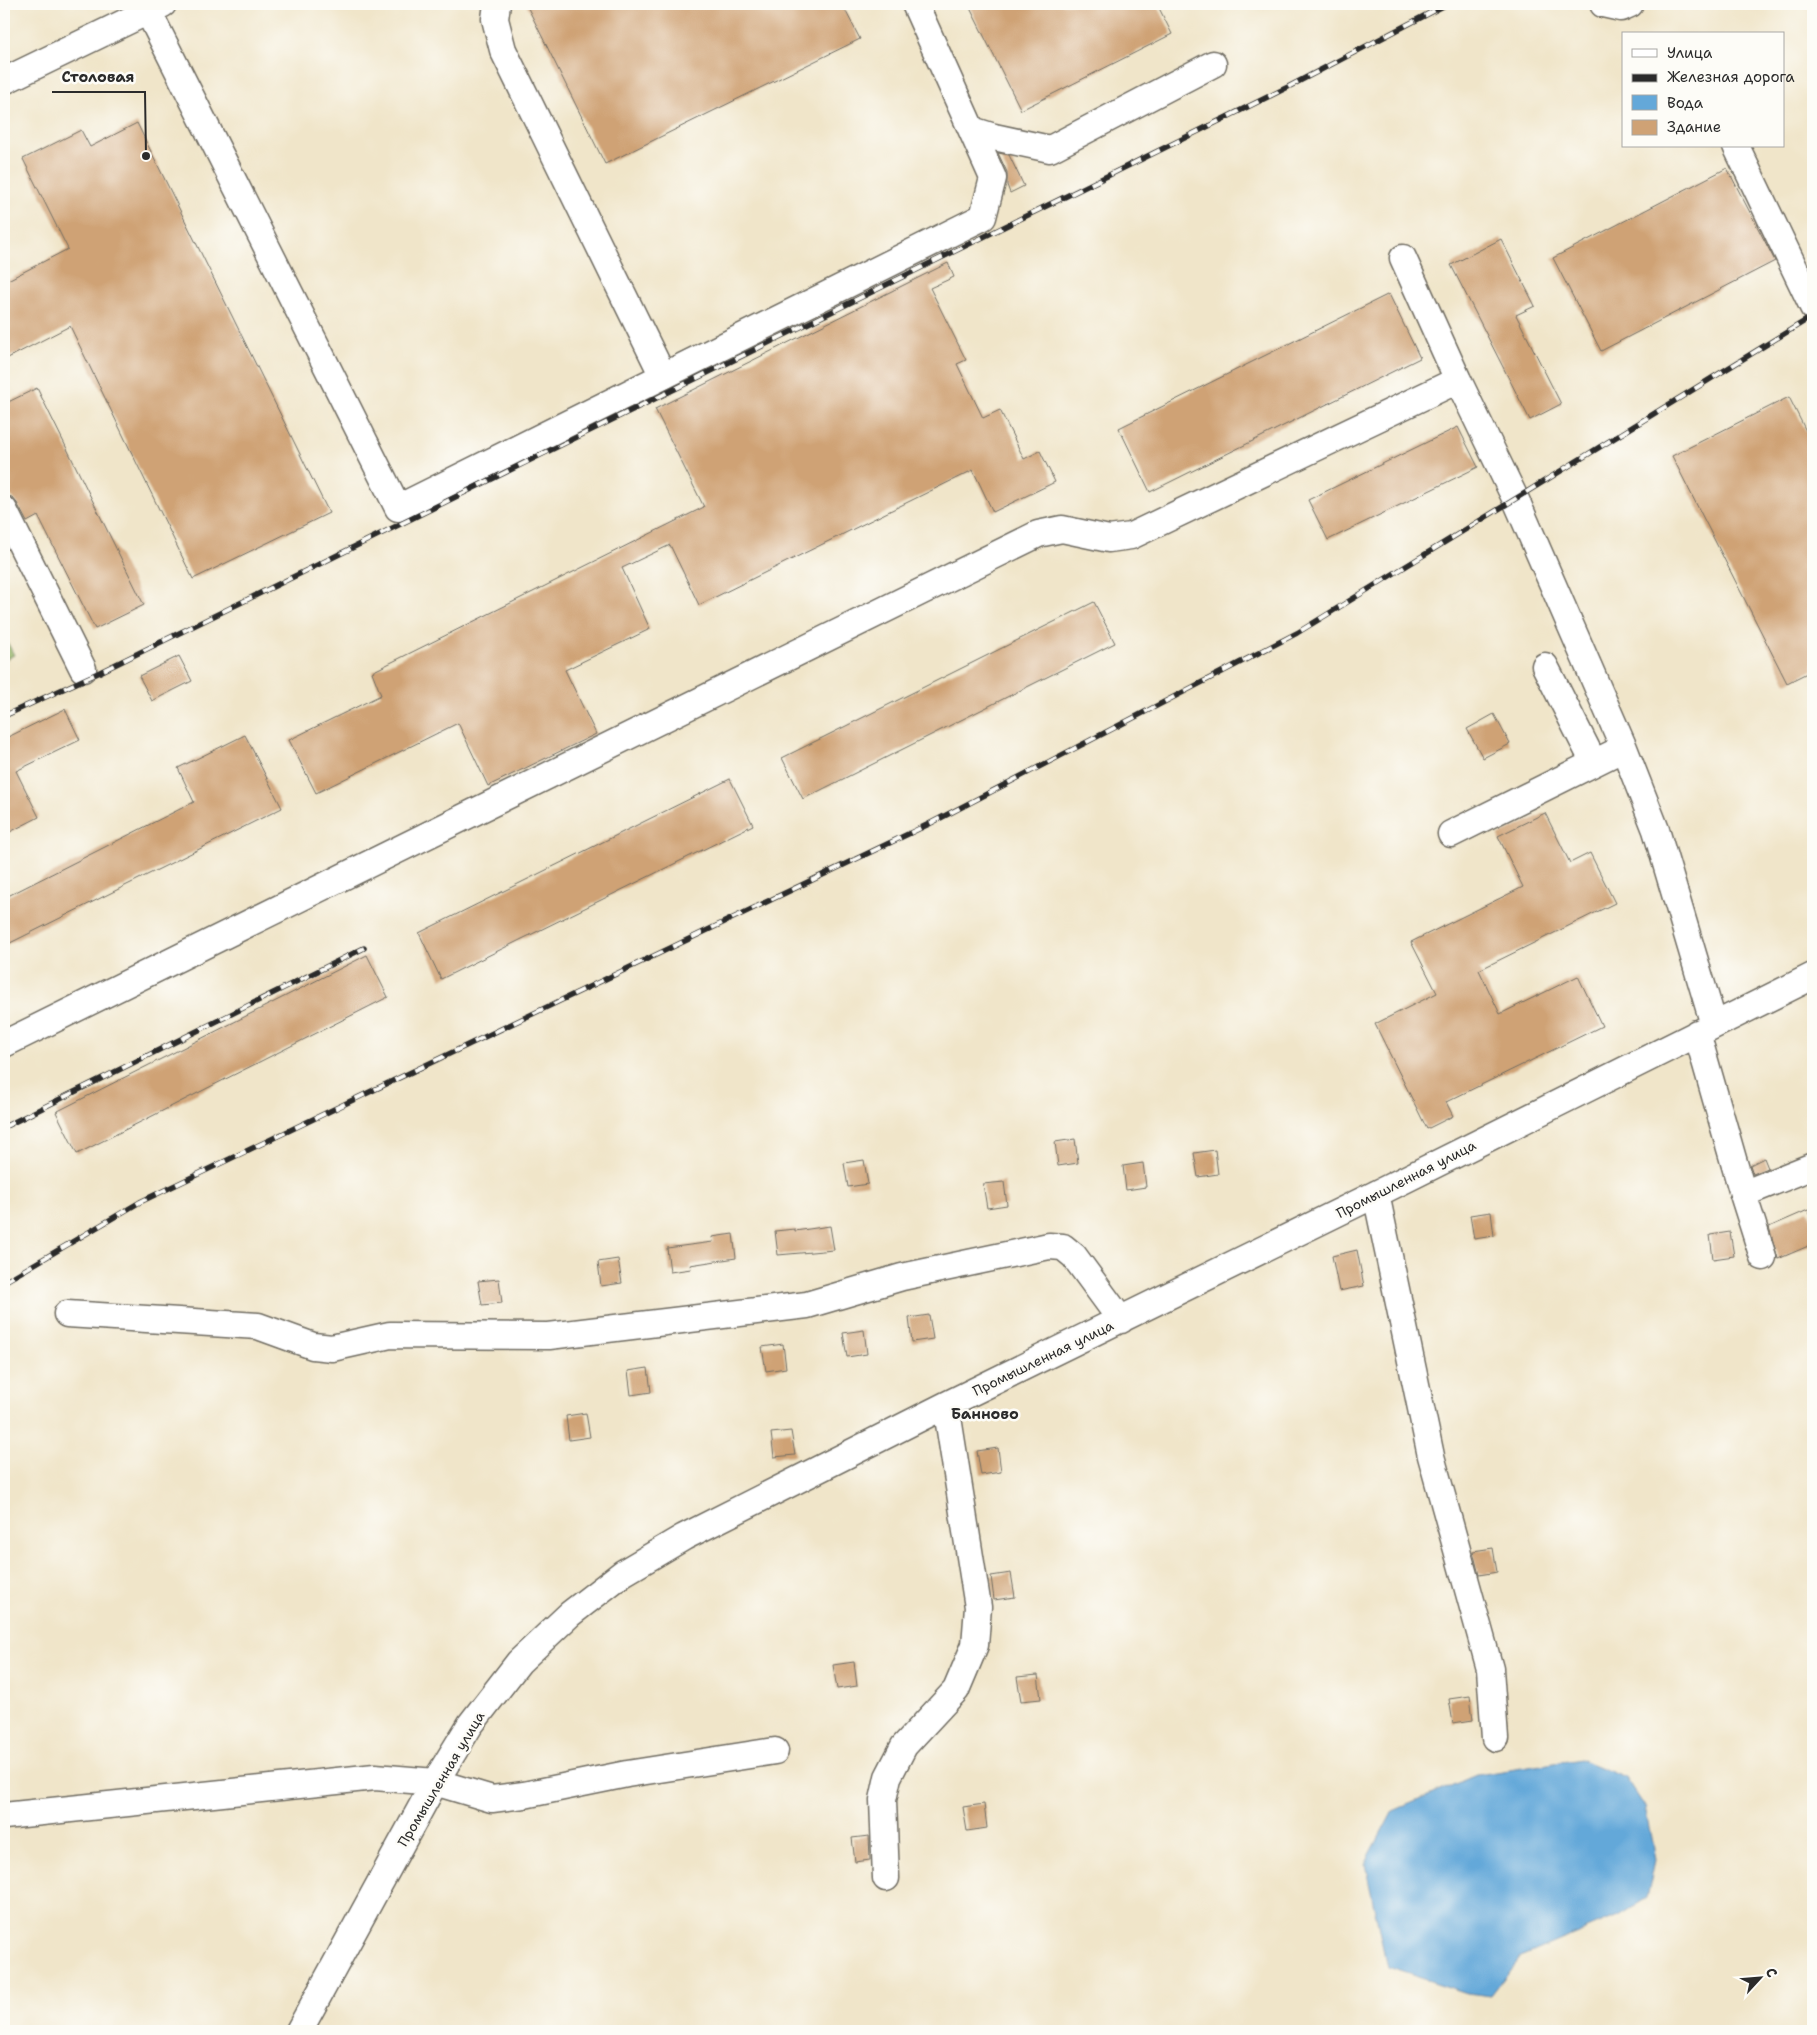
<svg xmlns="http://www.w3.org/2000/svg" width="1817" height="2035" viewBox="0 0 1817 2035" font-family="'Shantell Sans',sans-serif">
<rect width="100%" height="100%" fill="#fdfcf7"/>
<filter id="ink" filterUnits="userSpaceOnUse"><feTurbulence type="fractalNoise" baseFrequency=".02" numOctaves="2"/><feDisplacementMap in="SourceGraphic" scale="10" xChannelSelector="R" yChannelSelector="G"/><feConvolveMatrix kernelMatrix="1 2 1 2 8 2 1 2 1" color-interpolation-filters="sRGB"/></filter>
<filter id="wash" filterUnits="userSpaceOnUse"><feTurbulence type="fractalNoise" baseFrequency=".0096" numOctaves="4" result="noise"/><feDisplacementMap in="SourceGraphic" scale="20" xChannelSelector="R" yChannelSelector="G"/><feGaussianBlur stdDeviation="1.12" result="paint"/><feColorMatrix in="noise" values="0 0 0 0 0 0 0 0 0 0 0 0 0 0 0 0 0 1.4 0 .05"/><feComposite in="paint" operator="in"/></filter>
<g filter="url(#wash)">
<rect width="100%" height="100%" fill="#f0e5c9"/>
<path fill="#94b468" stroke="#60704a" d="M4,636L14,655L4,660Z"/>
<path fill="#64a8d9" stroke="#486a82" d="M1580,1759L1626,1778L1645,1807L1655,1860L1647,1898L1618,1916L1521,1957L1491,1996L1467,1993L1387,1967L1365,1864L1393,1811L1477,1775Z"/>
<g id="blocks">
<path fill="#cfa275" d="M526,4H842L860,39L605,164Z
M968,4H1157L1172,34L1021,110Z
M137,123L329,513L193,579L70,326L4,360V282L68,249L23,159L81,130L90,147Z
M998,153L1009,155L1024,186L1010,193L1007,185V172Z
M1727,168L1775,261L1601,351L1553,258Z
M1501,239L1535,306L1516,315L1561,404L1530,420L1451,265Z
M948,263L954,277L930,288L966,360L957,364L983,418L1000,410L1024,459L1040,451L1055,482L993,512L973,470L699,605L670,545L622,568L650,629L565,670L596,734L488,786L458,723L316,793L289,740L381,695L372,672L704,507L655,409Z
M1389,294L1420,358L1150,492L1119,428Z
M37,388L144,605L95,629L38,516L27,522L17,503L12,497L4,495V404Z
M1789,397L1813,445V670L1787,683L1672,456Z
M1458,427L1478,467L1328,540L1308,500Z
M1094,602L1115,643L803,799L782,758Z
M179,656L192,681L152,701L139,676Z
M65,709L80,740L16,771L39,817L4,835V739Z
M1494,714L1510,744L1483,758L1467,729Z
M245,735L282,808L4,946V898L194,802L178,768Z
M730,779L753,825L441,979L419,933Z
M1545,813L1570,863L1590,853L1615,903L1479,970L1500,1014L1578,976L1602,1026L1446,1102L1453,1116L1427,1129L1375,1024L1437,993L1411,942L1523,887L1498,836Z
M367,955L388,997L77,1154L56,1112Z
M1075,1139L1078,1163L1058,1166L1055,1142Z
M1215,1150L1218,1174L1198,1177L1194,1153Z
M1764,1158L1768,1168L1753,1174L1750,1165Z
M864,1160L868,1184L848,1187L844,1163Z
M1143,1163L1146,1187L1126,1190L1123,1166Z
M1004,1182L1007,1205L987,1208L983,1184Z
M1808,1210L1813,1222V1244L1778,1259L1769,1227Z
M1491,1212L1494,1236L1474,1239L1470,1215Z
M830,1226L834,1250L778,1255L775,1231L795,1229V1231Z
M1730,1232L1734,1256L1713,1259L1710,1235Z
M733,1234L736,1258L690,1265L691,1269L670,1272L667,1248L713,1242L712,1237Z
M1357,1250L1364,1286L1339,1291L1332,1256Z
M618,1259L622,1283L601,1286L598,1262Z
M499,1279L502,1303L482,1305L478,1281Z
M929,1315L933,1339L912,1342L909,1318Z
M864,1330L867,1354L847,1357L843,1333Z
M783,1344L786,1368L766,1371L762,1347Z
M648,1368L651,1392L631,1395L628,1371Z
M586,1413L590,1437L569,1440L566,1416Z
M791,1431L795,1455L774,1457L771,1433Z
M998,1448L1001,1472L981,1475L977,1451Z
M1493,1548L1497,1572L1479,1575L1473,1551Z
M1011,1573L1015,1597L994,1600L991,1576Z
M854,1662L857,1686L837,1689L833,1665Z
M1038,1675L1041,1699L1021,1701L1017,1677Z
M1470,1696L1473,1720L1453,1723L1449,1699Z
M984,1804L987,1828L967,1831L963,1807Z
M869,1836L870,1860L855,1862L852,1838Z"/>
</g>
</g>
<g filter="url(#ink)">
<use href="#blocks" fill-opacity="0" stroke="#706c62" stroke-width="1"/>
<g fill="none" stroke-linecap="round" stroke-linejoin="round">
<g stroke="#706c62" stroke-width="29">
<path id="minor" d="M497,4L495,19L503,50L663,376
M1603,4L1621,8L1630,4
M148,11L398,508L983,217L993,178L915,4
M4,81L163,4
M972,130L994,137L1050,149L1213,64
M1736,146L1813,307
M1403,258L1458,380L1516,500L1624,748L1656,830L1714,1025
M4,510L83,669
M1545,666L1594,763
M1451,834L1624,748
M1697,1033L1743,1194L1813,1166
M4,1044L1038,534L1062,529L1109,539L1131,536L1458,380
M1376,1194L1431,1456L1490,1669L1495,1738
M1743,1194L1763,1257
M67,1314L258,1326L313,1346L332,1348L390,1335L549,1336L807,1305L902,1277L1049,1246L1063,1247L1074,1256L1121,1320
M4,1816L375,1777L435,1782L492,1799L524,1795L627,1774L775,1751
M886,1878L883,1800L888,1777L904,1746L956,1690L975,1645L978,1607L946,1405
M299,2031L435,1782L470,1725L519,1662L570,1614L623,1573L684,1537L946,1405L1376,1194L1813,976"/>
</g>
<use href="#minor" stroke="#fff" stroke-width="26"/>
<g stroke="#2b2b2b" stroke-width="5.5">
<path id="rail" d="M4,716L98,673L1288,87L1447,4
M4,1127L364,948
M4,1282L140,1202L929,824L1297,633L1813,316"/>
</g>
<use href="#rail" stroke="#fdfcf7" stroke-width="4" stroke-dasharray="11" stroke-linecap="butt"/>
</g>
</g>
<g text-anchor="middle" stroke-width="5" stroke-linejoin="round" paint-order="stroke">
<g font-size="14" fill="#2b2b2b" stroke="#fdfcf7">
<text transform="translate(1406 1179) rotate(-27)" y="5">Промышленная улица</text>
<text transform="translate(1043 1358) rotate(-26)" y="5">Промышленная улица</text>
<text transform="translate(441 1779) rotate(-59)" y="5">Промышленная улица</text>
</g>
<g font-size="15" font-weight="bold" fill="#2b2b2b" stroke="#fdfcf7">
<text x="985" y="1419">Банново</text>
</g>
</g>
<path fill="none" stroke="#2b2b2b" stroke-width="2" d="M146 156L145 92H52"/>
<circle fill="#2b2b2b" stroke="#fdfcf7" stroke-width="2" cx="146" cy="156" r="5"/>
<g font-size="15" text-anchor="middle" font-weight="bold" fill="#2b2b2b" stroke="#fdfcf7" stroke-width="5" stroke-linejoin="round" paint-order="stroke">
<text x="98" y="82">Столовая</text>
</g>
<rect width="1817" height="2035" fill="none" stroke="#fdfcf7" stroke-width="20"/>
<rect x="1622" y="32" width="162" height="115" fill="#fdfcf7" stroke="#a9a8a5"/>
<rect x="1632" y="49" width="25" height="8" fill="#ffffff" stroke="#a9a8a5"/>
<text x="1667" y="58" font-size="15" fill="#2b2b2b">Улица</text>
<rect x="1632" y="74" width="25" height="8" fill="#2b2b2b" stroke="#a9a8a5"/>
<text x="1667" y="82" font-size="15" fill="#2b2b2b">Железная дорога</text>
<rect x="1632" y="95" width="25" height="15" fill="#64a8d9" stroke="#a9a8a5"/>
<text x="1667" y="108" font-size="15" fill="#2b2b2b">Вода</text>
<rect x="1632" y="120" width="25" height="15" fill="#cfa275" stroke="#a9a8a5"/>
<text x="1667" y="132" font-size="15" fill="#2b2b2b">Здание</text>
<g transform="translate(1760 1978) rotate(64)" stroke="#fdfcf7" stroke-width="4" paint-order="stroke">
<path d="M0-4L9 19L0 12L-9 19Z" fill="#2b2b2b"/>
<text y="-8" font-size="14" font-weight="bold" text-anchor="middle" fill="#2b2b2b">С</text>
</g>
</svg>
